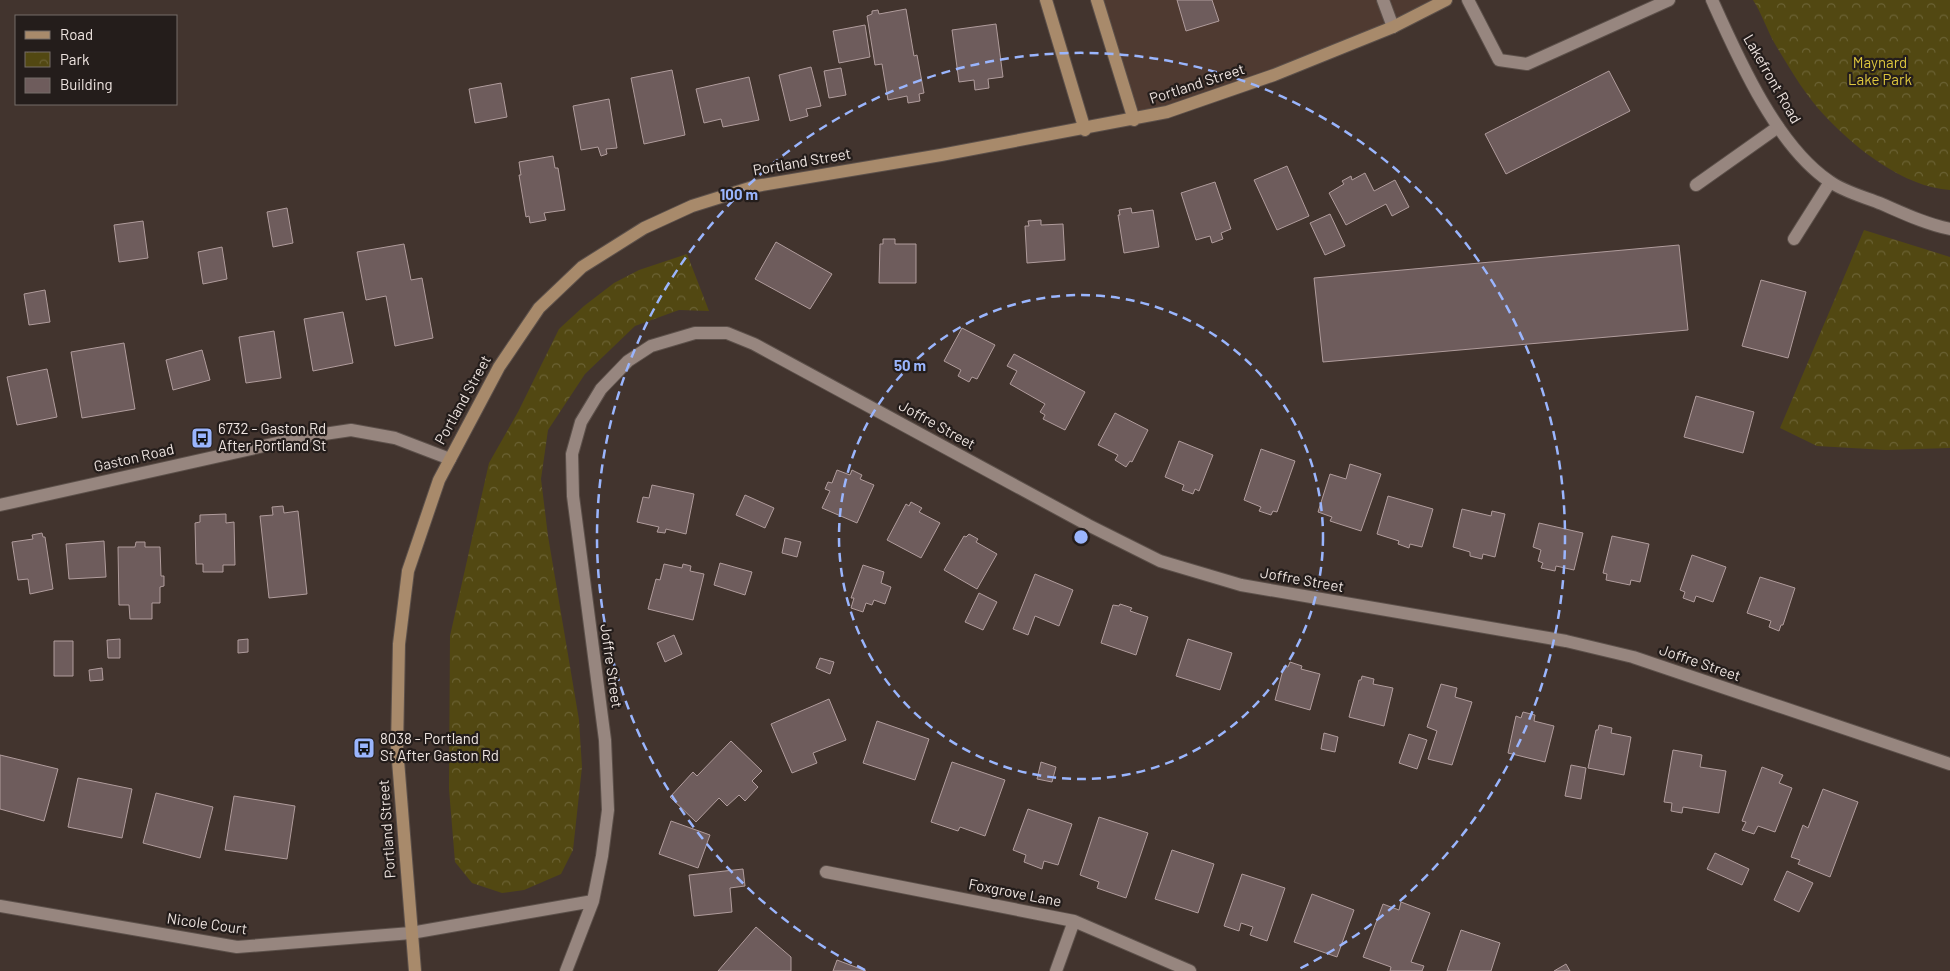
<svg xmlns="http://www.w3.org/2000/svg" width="1950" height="971" viewBox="0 0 1950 971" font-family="Barlow,sans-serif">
<defs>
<pattern id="park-crowns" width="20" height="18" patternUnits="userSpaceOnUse" patternTransform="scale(1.25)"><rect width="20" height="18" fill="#524812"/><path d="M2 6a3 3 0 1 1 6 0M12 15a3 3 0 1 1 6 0" fill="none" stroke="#6b6234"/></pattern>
</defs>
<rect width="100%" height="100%" fill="#42342e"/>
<path fill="#4f3a31" d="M1096,0H1441L1386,29L1134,120Z"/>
<path fill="url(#park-crowns)" d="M1753,0H1950V190C1904,187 1856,149 1825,116C1805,95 1790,69 1775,44C1767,30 1762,14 1753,0Z
M1864,230L1950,257V448L1886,450L1817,446L1780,428Z
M687,254L709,311L679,310L635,326L585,374L548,430L541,479L548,536L579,720L582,767L573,850L561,874L524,890L502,893L472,883L455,862L449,789L450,636L489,463L518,412L559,329L584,306L614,283L639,270Z"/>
<path fill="#6e5c5c" stroke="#b09c9c" d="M1177,0H1212L1219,21L1186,31Z
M906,9L914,56L917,55L924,93L919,94L920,101L908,103L907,96L888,100L882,64L875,65L867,16L872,14V11L878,10L879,14Z
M996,24L1003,77L988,79L989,88L975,90L974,80L959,82L952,30Z
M865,25L870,57L839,63L833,31Z
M811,67L821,106L806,109L808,116L790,121L779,75Z
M841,68L846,95L829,98L824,71Z
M672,70L685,135L644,144L631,78Z
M1609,71L1630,111L1506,174L1485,134Z
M749,77L759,120L723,127L721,119L704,123L696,89Z
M501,83L507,117L475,123L469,89Z
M609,99L617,148L606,149L607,154L601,156L598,147L581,150L573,106Z
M553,156L555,168H558L565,210L544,213L546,220L530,223L529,216L526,217L519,175H521L519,162Z
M1287,166L1309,216L1277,230L1254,180Z
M1365,173L1374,191L1395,180L1409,207L1392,216L1386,204L1346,225L1329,193L1344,184L1342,181L1351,176L1352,180Z
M1215,182L1231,229L1221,233L1223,239L1212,243L1210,236L1196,240L1181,193Z
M287,208L293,243L273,247L267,212Z
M1131,208L1132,213L1153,210L1159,247L1124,253L1118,215H1120L1119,210Z
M1330,214L1345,246L1325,255L1310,223Z
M1041,220V225L1063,224L1065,260L1027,263L1025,226H1029L1028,221Z
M143,221L148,258L119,262L114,225Z
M883,239H895V244H916V283H879L880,244H883Z
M776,242L832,274L810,309L755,279Z
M404,244L411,280L422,278L433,338L395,346L386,296L366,300L357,252Z
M1679,245L1688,330L1323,362L1314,278Z
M222,247L227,279L203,284L198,252Z
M1761,280L1806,292L1788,358L1742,346Z
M45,290L50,322L29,325L24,294Z
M343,312L353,363L313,371L304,319Z
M962,328L995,345L977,379L972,377L969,382L958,376L961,370L944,361Z
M274,331L281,378L246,383L239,337Z
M124,343L135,409L82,418L71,352Z
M202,350L210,380L173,390L166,360Z
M1014,354L1085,392L1065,430L1043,419L1045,415L1040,412L1045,404L1010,384L1017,371L1007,366Z
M47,369L57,417L17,425L7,377Z
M1696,396L1754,412L1743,453L1684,437Z
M1115,413L1148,430L1132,462L1130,461L1126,467L1115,460L1118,455L1098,445Z
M1179,441L1213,455L1199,491L1195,489L1193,494L1182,490L1184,485L1165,477Z
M1261,449L1295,461L1277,512L1273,511L1271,515L1259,511L1261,507L1244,500Z
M1350,464L1381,474L1361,531L1330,521L1332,517L1318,512L1330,474L1346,479Z
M837,470L850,475L852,470L862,475L860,479L874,485L857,523L822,508L830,491L825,489L828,482L832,483Z
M652,485L694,494L686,534L666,529L665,533L657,532L659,527L637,522L643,497L649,498Z
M745,495L774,508L765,528L736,515Z
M1388,496L1433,509L1422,547L1410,544L1409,548L1398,544L1399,541L1377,534Z
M911,502L922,508L919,512L940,523L921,558L887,540L906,504L909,506Z
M283,506L284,513L298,511L307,594L269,598L260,516L273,515L272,507Z
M1462,509L1491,516L1492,511L1505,514L1495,557L1483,554L1482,559L1470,556V552L1453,547Z
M226,514V523L234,522L235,565H223V572H203V564H196L195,523L200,522V515Z
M1539,523L1583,533L1574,570L1556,566L1555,571L1541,568L1543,563L1538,561L1541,550L1533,547Z
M42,533L43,537H45L53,589L30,594L28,579L18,580L12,542L33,539L32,535Z
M969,534L978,539L976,542L997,554L977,589L944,570L964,536L966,537Z
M1612,536L1649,544L1640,582L1631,580L1630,585L1606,580L1607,574L1603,573Z
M785,538L801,542L797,557L782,553Z
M104,541L106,577L69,579L66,544Z
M136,542H145V547H160L161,576H164V586L160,587V603H152V619H130L129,605H119L118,547H135Z
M1692,555L1726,567L1713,602L1696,596L1694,602L1683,598L1685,592L1680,590Z
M720,563L752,572L745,595L714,585Z
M664,564L682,568L683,564L691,566L690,571L704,574L693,620L648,609L656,579L660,580Z
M863,565L884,572L881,583L891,587L885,604L874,600L872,605L866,603L863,612L851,608L854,598H851Z
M1035,574L1073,590L1059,626L1035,616L1028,635L1013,629Z
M1760,577L1795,588L1783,625H1781L1779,631L1769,627L1771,621L1747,613Z
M979,593L997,602L983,630L965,622Z
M1120,604L1132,608L1130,611L1148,617L1136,655L1101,643L1113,605L1119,606Z
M674,635L682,654L665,662L657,643Z
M120,639V658H108L107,640Z
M248,639V652L238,653V640Z
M1188,639L1232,653L1220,690L1176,676Z
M54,641H73V676H54Z
M820,658L834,662L830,674L816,668Z
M1290,662L1302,666L1301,669L1320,674L1310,710L1275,700L1284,666L1288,667Z
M102,668L103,680L90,681L89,670Z
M1362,676L1374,679L1373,684L1393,688L1384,726L1349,717L1359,680H1361Z
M1441,684L1457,688L1455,697L1472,702L1452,765L1428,759L1437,731L1427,727Z
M829,699L846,740L813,753L817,763L792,773L771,724Z
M1523,712L1535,715L1534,721L1554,726L1545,762L1508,753L1516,716L1521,718Z
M877,721L929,739L915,780L863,763Z
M1599,725L1612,728L1611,733L1631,737L1624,775L1588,768L1596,730H1598Z
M1324,733L1338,737L1335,752L1321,749Z
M1409,734L1427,740L1417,769L1399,763Z
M731,741L762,771L752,781L758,787L745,801L739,795L727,806L719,798L696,822L670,797L693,772L697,776Z
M1673,750L1702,755L1700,767L1726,771L1719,813L1683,807L1682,813L1671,811L1672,803L1664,802Z
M0,755L58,769L44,821L0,809Z
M952,762L1005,780L985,836L960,827L958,831L931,822Z
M1041,762L1056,767L1052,782L1037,779Z
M1571,765L1586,768L1581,799L1565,796Z
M1762,767L1783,775L1779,783L1792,788L1775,832L1758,826L1754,834L1742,830L1746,822L1742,821Z
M78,778L132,789L122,838L68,827Z
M1823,789L1858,802L1830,877L1798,864L1800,860L1791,857L1803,825L1808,828Z
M156,793L213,807L200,858L143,843Z
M234,796L295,806L287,859L225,850Z
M1028,809L1072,824L1058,865L1044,861L1042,869L1024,862L1026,855L1013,850Z
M1099,817L1148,833L1126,898L1097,888L1099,882L1080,875Z
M671,821L710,835L698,868L659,854Z
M1172,850L1214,864L1198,913L1155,899Z
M1715,853L1749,869L1742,885L1707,869Z
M743,869L745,886L730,888L732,912L694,916L689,875Z
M1787,871L1813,883L1799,912L1774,900Z
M1242,874L1285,888L1267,941L1250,935L1253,927L1241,923L1239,931L1224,926Z
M1312,894L1354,910L1337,957L1294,942Z
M1401,902L1430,913L1411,962L1424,966L1422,971H1390L1391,967L1363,957L1383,904L1399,910Z
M756,927L791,957V971H718Z
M1461,930L1500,943L1491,971H1447Z
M837,960L866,971H833Z
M1566,964L1570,971H1554Z"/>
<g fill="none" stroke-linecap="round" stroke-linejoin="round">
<g stroke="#5c504a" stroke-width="14">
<path id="lane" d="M1383,0L1393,27
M1468,0L1499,60L1527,64L1669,0
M1696,185L1778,127
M1794,239L1830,182"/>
</g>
<g stroke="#5c504a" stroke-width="14">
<path id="street" d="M1712,0C1738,58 1776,145 1829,181C1844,192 1865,197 1882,204C1905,214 1926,224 1950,229
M0,505L304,437L351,430L395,438L450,459
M826,872L1074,921L1190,971
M0,906L237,947L411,933L593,901
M566,971L593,901L602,856L608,810L605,740L573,496L572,454L581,422L601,389L628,361L651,346L695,333H727L754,344L1088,525L1160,561L1241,585L1566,641L1633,657L1950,764
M1056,971L1074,921"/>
</g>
<g stroke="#5c504a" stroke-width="14">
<path id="secondary" d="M1046,0L1085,130
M1097,0L1134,120
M415,971L397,748L399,644L408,571L439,480L499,367L539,308L582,267L644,228L692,206L756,186L941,155L1167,112L1274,75L1393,27L1446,0"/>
</g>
<use href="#lane" stroke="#97867f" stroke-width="12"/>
<use href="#street" stroke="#97867f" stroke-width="12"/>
<use href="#secondary" stroke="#a88a6b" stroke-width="12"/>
</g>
<g fill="none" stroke="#9ab5fd" stroke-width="2.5" stroke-dasharray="9 6">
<circle cx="1081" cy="537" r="242"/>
<path d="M865 970A484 484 0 1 1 1297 970"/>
</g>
<defs>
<g id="bus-square" transform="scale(1.125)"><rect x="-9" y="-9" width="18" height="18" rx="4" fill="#9ab5fd" stroke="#241d1b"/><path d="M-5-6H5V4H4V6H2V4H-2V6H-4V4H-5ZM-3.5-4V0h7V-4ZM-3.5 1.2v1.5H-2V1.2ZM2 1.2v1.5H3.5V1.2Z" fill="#111"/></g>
</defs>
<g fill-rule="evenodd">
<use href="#bus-square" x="202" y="438"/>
<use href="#bus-square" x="364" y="748"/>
</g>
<g text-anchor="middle" stroke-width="4.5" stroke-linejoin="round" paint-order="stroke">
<g font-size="15" fill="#ddc63d" stroke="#241d1b">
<text x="1880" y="68">Maynard<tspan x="1880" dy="17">Lake Park</tspan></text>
</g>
<g font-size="15" fill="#ede3df" stroke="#241d1b">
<text transform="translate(1772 79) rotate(60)" y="5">Lakefront Road</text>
<text transform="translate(1197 84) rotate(-18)" y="5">Portland Street</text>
<text transform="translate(802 162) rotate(-10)" y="5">Portland Street</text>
<text transform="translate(463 400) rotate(-61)" y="5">Portland Street</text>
<text transform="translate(937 425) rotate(29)" y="5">Joffre Street</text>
<text transform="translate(134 458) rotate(-13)" y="5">Gaston Road</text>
<text transform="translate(1302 580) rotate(10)" y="5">Joffre Street</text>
<text transform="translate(1700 663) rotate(19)" y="5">Joffre Street</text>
<text transform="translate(611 666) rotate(82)" y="5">Joffre Street</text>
<text transform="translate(387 829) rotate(-94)" y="5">Portland Street</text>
<text transform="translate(1015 893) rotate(11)" y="5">Foxgrove Lane</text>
<text transform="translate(207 924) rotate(8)" y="5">Nicole Court</text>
</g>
<g font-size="15" fill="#ede3df" stroke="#241d1b" text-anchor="start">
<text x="218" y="434">6732 - Gaston Rd<tspan x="218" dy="17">After Portland St</tspan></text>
<text x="380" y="744">8038 - Portland<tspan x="380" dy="17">St After Gaston Rd</tspan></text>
</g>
</g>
<circle cx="1081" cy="537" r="8" fill="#9ab5fd" stroke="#241d1b" stroke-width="2.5"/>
<g font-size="15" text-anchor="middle" font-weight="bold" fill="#9ab5fd" stroke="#241d1b" stroke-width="4.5" stroke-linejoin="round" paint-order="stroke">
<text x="739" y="200">100 m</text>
<text x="910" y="371">50 m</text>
</g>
<rect x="15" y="15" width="162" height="90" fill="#241d1b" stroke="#746c69"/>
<rect x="25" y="31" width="25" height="8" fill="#a88a6b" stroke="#746c69"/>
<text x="60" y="40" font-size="15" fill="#ede3df">Road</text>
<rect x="25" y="52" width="25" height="15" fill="url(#park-crowns)" stroke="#746c69"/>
<text x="60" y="65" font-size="15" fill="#ede3df">Park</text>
<rect x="25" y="78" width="25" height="15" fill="#6e5c5c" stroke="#746c69"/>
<text x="60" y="90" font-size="15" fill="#ede3df">Building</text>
</svg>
